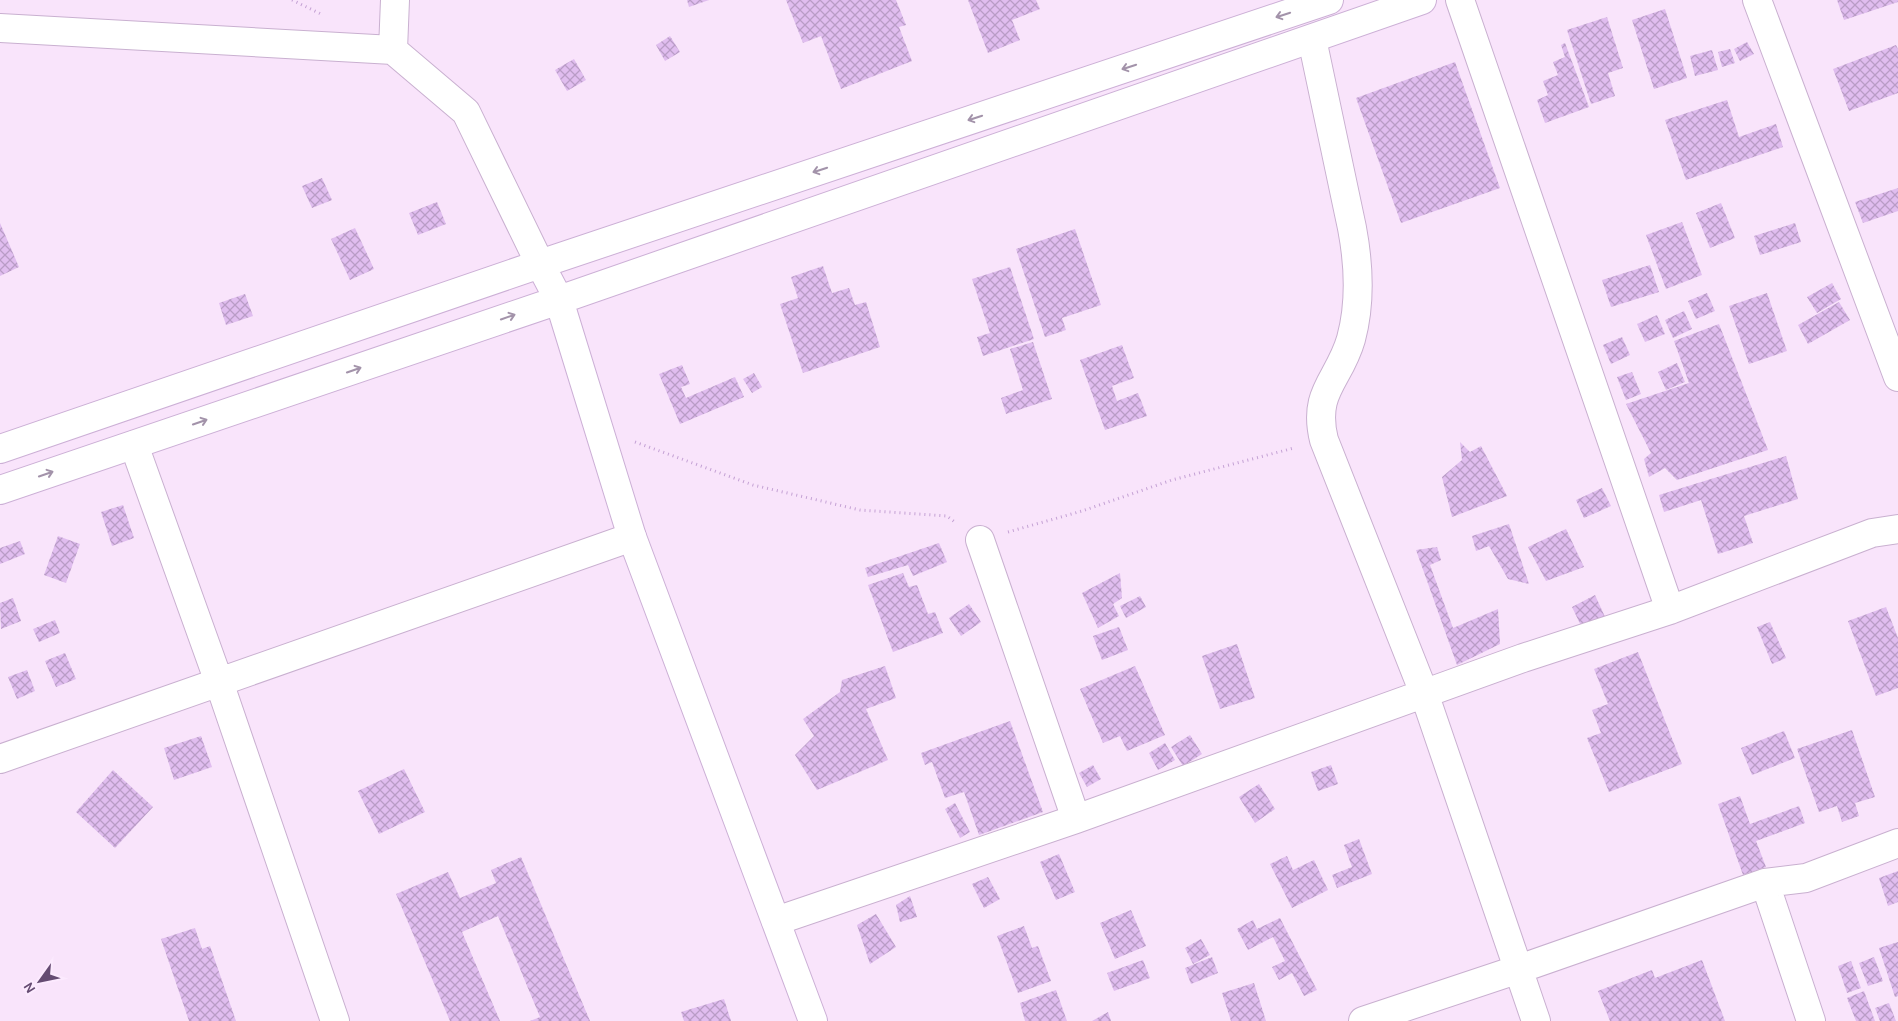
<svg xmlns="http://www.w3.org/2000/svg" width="1898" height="1021" viewBox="0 0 1898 1021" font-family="Karla,sans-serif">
<defs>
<pattern id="building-cross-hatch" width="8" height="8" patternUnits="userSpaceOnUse" patternTransform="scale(1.25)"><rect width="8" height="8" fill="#e0bdef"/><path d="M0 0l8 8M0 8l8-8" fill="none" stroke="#b99cc6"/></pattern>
</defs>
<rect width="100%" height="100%" fill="#f9e4fb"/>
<path fill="url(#building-cross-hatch)" d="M687,0H709L689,7Z
M786,0H896L906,25L899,27L912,61L841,89L821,36L803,43Z
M968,0H1036L1040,9L1012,20L1020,40L988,53Z
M1837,0H1898V2L1844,20Z
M1665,9L1687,78L1654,89L1632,20Z
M1607,17L1623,68L1608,73L1615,96L1591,104L1567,30Z
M670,36L680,52L665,61L656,45Z
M1747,42L1754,54L1740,61L1734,49Z
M1565,43L1589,107L1545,123L1537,100L1548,95L1543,81L1558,75L1553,62L1565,57L1561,45Z
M1896,45L1898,49V93L1849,111L1833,69Z
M1730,49L1735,63L1722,67L1718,52Z
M1712,50L1718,70L1695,76L1690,56Z
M574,59L586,80L567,91L555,70Z
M1455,62L1500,188L1401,223L1356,98Z
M1727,100L1739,137L1776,124L1783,147L1686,180L1665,120Z
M322,178L332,200L312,208L302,186Z
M1898,188V211L1863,223L1855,202Z
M437,202L446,224L418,235L409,213Z
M1721,203L1735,238L1710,248L1696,213Z
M1682,222L1702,275L1666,289L1646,235Z
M0,223L19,267L0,276Z
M1795,223L1801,242L1760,255L1754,236Z
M355,228L374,269L350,280L331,239Z
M1075,229L1101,305L1062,318L1066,330L1045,337L1016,249Z
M1650,265L1659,292L1611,307L1602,280Z
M823,266L832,293L849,288L855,305L866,302L880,347L803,373L780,304L798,298L791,277Z
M1010,267L1034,339L983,356L977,337L990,333L972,279Z
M1832,283L1841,299L1817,313L1807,297Z
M1707,293L1715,311L1696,319L1688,301Z
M1767,293L1787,351L1749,364L1729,306Z
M245,294L253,316L226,325L219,303Z
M1839,302L1850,320L1808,344L1798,325Z
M1684,311L1692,329L1673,338L1665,320Z
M1657,315L1665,334L1645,342L1637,324Z
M1719,324L1768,450L1677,480L1665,468L1649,477L1644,459L1651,453L1626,404L1689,383L1674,341Z
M1622,337L1630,355L1611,364L1603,345Z
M1033,342L1052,399L1006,414L1001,398L1023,390L1010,349Z
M1122,345L1134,378L1112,386L1117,401L1138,393L1147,416L1105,430L1080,360Z
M1677,363L1685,382L1666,390L1658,372Z
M682,365L690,384L681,387L686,398L735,377L744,397L680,424L659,374Z
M1632,372L1641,394L1626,400L1617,377Z
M754,373L762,387L752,393L743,379Z
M1460,442L1470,452L1481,446L1507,496L1452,517L1442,477L1462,460Z
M1786,456L1798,499L1744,516L1753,543L1718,554L1701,500L1664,512L1659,495Z
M1602,488L1611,506L1584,518L1576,500Z
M123,505L134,538L112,546L101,512Z
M1509,524L1529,584L1508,579L1489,546L1476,551L1472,536Z
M1566,529L1584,567L1546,581L1528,547Z
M58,536L80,544L66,583L44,575Z
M20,541L25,554L0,564V548Z
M939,543L947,562L913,576L908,565L868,577L865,568Z
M1437,547L1441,560L1430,565L1453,628L1498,609L1500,644L1457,665L1416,550Z
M903,573L909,587L917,585L928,614L935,612L943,633L893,652L868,585Z
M1120,573L1122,598L1113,604L1119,616L1098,628L1082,593Z
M1595,595L1606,619L1583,630L1572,607Z
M1140,596L1146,607L1126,618L1120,606Z
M13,598L21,621L1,629L0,603Z
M969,604L981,622L961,636L949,618Z
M1886,607L1898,638V688L1876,696L1848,621Z
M55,620L60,633L39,642L33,629Z
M1770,622L1786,658L1772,664L1757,627Z
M1119,627L1128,650L1102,660L1093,636Z
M1237,644L1255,698L1220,709L1202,656Z
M1638,652L1682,764L1609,792L1587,738L1601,733L1592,710L1608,704L1594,669Z
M65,653L76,679L56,687L45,661Z
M885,666L896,698L866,709L888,760L817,790L795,755L814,736L803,719L840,692L842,680Z
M1135,666L1165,735L1127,751L1120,736L1103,743L1080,689Z
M27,670L35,691L17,699L8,677Z
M1010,721L1043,812L979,835L964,792L945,798L932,762L925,765L921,753Z
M1852,730L1875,797L1855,803L1859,816L1842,822L1837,806L1819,812L1797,749Z
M1784,731L1795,758L1752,775L1741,748Z
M1190,735L1202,754L1183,766L1171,747Z
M201,736L212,767L174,780L164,748Z
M1165,743L1175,760L1158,770L1149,753Z
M1093,765L1101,779L1087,787L1079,773Z
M1331,765L1338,784L1318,791L1311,772Z
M404,769L425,812L379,834L358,791Z
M113,770L153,807L115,848L76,812Z
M1259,784L1275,809L1255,823L1239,797Z
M1740,796L1750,824L1799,806L1805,823L1756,841L1766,867L1743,875L1718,804Z
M955,803L970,832L960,838L945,809Z
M1359,839L1372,874L1337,888L1332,875L1352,867L1344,845Z
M1059,854L1075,892L1056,900L1040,862Z
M1287,856L1293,870L1314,860L1328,890L1292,908L1270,864Z
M521,857L590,1021H530L540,1017L498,916L462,932L500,1021H450L396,894L448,872L460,898L496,883L491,870Z
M1898,871V902L1888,906L1879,878Z
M988,877L1000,899L984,908L972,884Z
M910,896L917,917L900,922L896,905Z
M1131,910L1146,946L1115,959L1100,923Z
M876,914L896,947L870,964L857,925Z
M1280,918L1317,990L1304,996L1292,973L1279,980L1272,967L1285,961L1273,937L1248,950L1237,929L1253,920L1257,929Z
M1024,926L1032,948L1038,946L1051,981L1018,993L997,936Z
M195,928L202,949L210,946L236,1021H189L161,939Z
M1201,939L1210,955L1193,964L1185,948Z
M1898,942V996L1895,997L1879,948Z
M1212,957L1218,973L1191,984L1185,968Z
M1874,957L1883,981L1868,986L1859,963Z
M1143,960L1150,978L1114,991L1107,973Z
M1702,960L1725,1021H1610L1598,991L1652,970L1655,978Z
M1851,961L1861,988L1847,993L1838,966Z
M1254,983L1266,1021H1231L1222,993Z
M1056,990L1067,1021H1025L1020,1003Z
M1864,991L1875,1021H1856L1847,998Z
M724,999L731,1021H684L681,1012Z
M1889,1003L1896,1021H1880L1875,1008Z
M1108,1012L1111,1021H1092Z"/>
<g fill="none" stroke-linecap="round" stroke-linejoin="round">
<g stroke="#c9b0d0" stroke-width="30">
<path id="street" d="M395,0L393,50L466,112L540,264
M1460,0L1670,610
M1757,0L1898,377
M0,28L393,50
M1312,39L1352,228C1359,265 1361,302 1351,339C1339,381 1312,391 1324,440L1424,693L1536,1021
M134,445L219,682L335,1021
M980,540L1076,819
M0,759L632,537
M1765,883L1811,1021
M776,921L1076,819L1523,658L1670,610L1872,533L1898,529
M1363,1021L1519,969L1765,883L1806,878L1898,843"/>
</g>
<g stroke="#ccb0d6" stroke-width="30">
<path id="secondary" d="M540,264L559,300L632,537L813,1021
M0,449L540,264L1329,0
M0,490L559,300L1422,0"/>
</g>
<path stroke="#c4a1d4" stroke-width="3" stroke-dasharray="1 4" stroke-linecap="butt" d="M292,0L321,14
M635,442L753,485L860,510L947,516L956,523
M1008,532L1082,511L1172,480L1294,448"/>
<use href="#street" stroke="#fff" stroke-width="28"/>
<use href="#secondary" stroke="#fff" stroke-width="28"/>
</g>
<defs><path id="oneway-shaft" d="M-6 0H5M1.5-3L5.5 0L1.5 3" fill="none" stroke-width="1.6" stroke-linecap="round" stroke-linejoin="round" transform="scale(1.25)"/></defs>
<g stroke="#a393aa">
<use href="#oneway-shaft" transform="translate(1283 15) rotate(162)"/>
<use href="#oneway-shaft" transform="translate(1129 67) rotate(162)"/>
<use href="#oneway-shaft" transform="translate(975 118) rotate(162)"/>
<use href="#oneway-shaft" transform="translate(820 170) rotate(162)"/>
<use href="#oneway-shaft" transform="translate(508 317) rotate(-19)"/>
<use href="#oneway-shaft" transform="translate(354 370) rotate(-19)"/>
<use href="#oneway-shaft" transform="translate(200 422) rotate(-19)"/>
<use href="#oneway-shaft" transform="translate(46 474) rotate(-19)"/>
</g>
<g transform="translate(40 981) rotate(237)" stroke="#fceafe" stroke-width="4" paint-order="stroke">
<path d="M0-4L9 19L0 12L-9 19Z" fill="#654b72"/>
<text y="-8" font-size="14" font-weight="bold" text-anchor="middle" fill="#654b72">N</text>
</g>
</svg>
